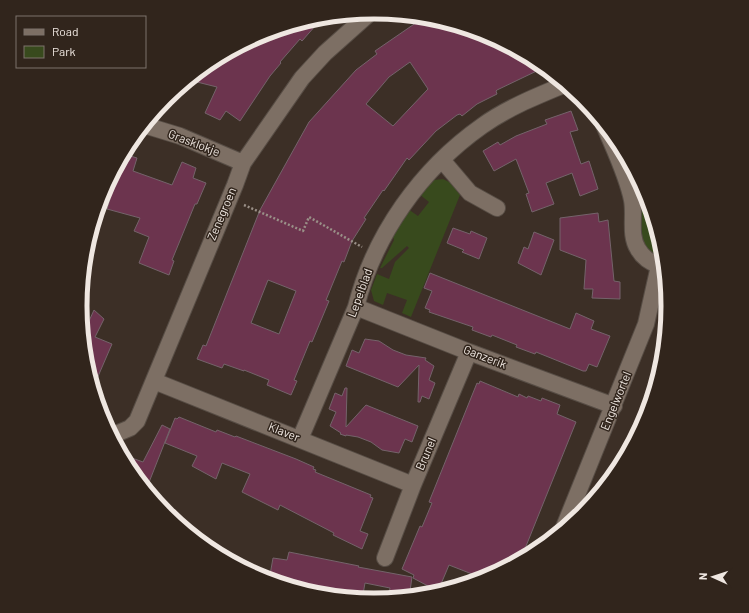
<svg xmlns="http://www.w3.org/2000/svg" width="749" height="613" viewBox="0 0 749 613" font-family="Barlow,sans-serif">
<rect width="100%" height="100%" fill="#3c2f26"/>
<path fill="#384a1d" d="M627,156L647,194L663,249L664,259H661L646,250L640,235L634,177Z
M443,179L451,183L460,195L411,317L402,313L407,300L387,293L383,305L374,301L371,290L377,274L389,279L395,262L409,248L407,246L382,268H380L394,240L392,234L408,209L418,216L429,202L419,194L434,180Z"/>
<path fill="#6c344e" stroke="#74636a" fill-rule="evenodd" d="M323,17L302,41L300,39L280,62L281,63L270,76L240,121L226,111L220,120L205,113L217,87L189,80L211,62L261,35L263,37L267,33Z
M427,17L487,35L538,62L545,67L497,90L496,91L497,94L477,104L462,116L460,114L457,115L436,131L409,160L407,158L384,191L383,190L364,218L366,219L352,241L344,262L342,261L326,300L329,301L312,342L310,341L294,380L297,381L291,395L267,385L269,380L244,370V371L224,364L222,368L197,359L203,345L206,346L260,210L309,122L356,70L377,54L375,51L423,18L424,19ZM410,62L428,89L393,126L366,104L389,77ZM268,280L296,291L279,334L251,323Z
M571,111L578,130L570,132L581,164L589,161L598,189L580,196L572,173L546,183L554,204L532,212L526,194L529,193L516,159L494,171L483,151L498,142L500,145L516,136L547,124L545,120Z
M124,154L137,158L133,171L172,185L182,162L196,168L193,178L206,183L197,204H195L172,260L174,261L169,275L139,263L149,237L134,231L140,218L107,209L110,199L106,198L114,172Z
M598,213L599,222L608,220L614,281L620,282V299L592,298L593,289H584L586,260L560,250V218Z
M453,228L470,234L471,231L487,238L479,259L462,252L464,250L447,243Z
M534,232L554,240L541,275L518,263L524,247L528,249Z
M430,273L570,329L576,313L594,321L591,329L610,336L597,367L589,364L586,371H583L536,352L535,354L516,347L517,345L492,335L491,337L472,330L473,327L429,312L430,310L425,308L432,291L424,288Z
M94,310L104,319L95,337L112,344L93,388L86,364L82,332H84Z
M365,339L379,341L393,350L406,355L426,358L425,360L434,366L429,380L435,383L429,399L422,396L420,402H418L419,365L398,387L346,366L352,350L359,353Z
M480,381L518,397L519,394L527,398L528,396L541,401L542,398L560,405L557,414L576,422L520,561L487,579L468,584L472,574L449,565L441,584L428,586L413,578L414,575L402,569L420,526L422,527L432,503L429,502L477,383L479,384Z
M345,388H347L346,427L366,405L418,426L412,442L405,439L399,453L382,450L371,442L358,437L346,435V436L340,434L341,433L330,426L336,412L329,409L335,393L342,396Z
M179,417L216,432L217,430L235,437L236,436L296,459L314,467L313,469L316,470L315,472L371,495L370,497L373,498L360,531L368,534L362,549L333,535L334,533L280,505L278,510L242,492L250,474L222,463L216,479L192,466L197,456L165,443L175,418L177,419Z
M162,425L170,429L146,490L130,470L121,454L143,462Z
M289,552L359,566L358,567L412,577L409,598L388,600L390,588L365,583L362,600L317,595L283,585L284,578L270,575L273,558L287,560Z"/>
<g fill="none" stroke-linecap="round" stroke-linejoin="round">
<g stroke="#574d45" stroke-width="18">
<path id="minor" d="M144,125L180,136L243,163
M442,160L470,193L497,208
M356,307L469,352L614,406
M154,381L413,485
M111,436L130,428L137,421L235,185L243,163L302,78L325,53L371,12
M300,439L356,307C374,235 421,169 482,126C507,108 537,96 566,84
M562,532L646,324L659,266C650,262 643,258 638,249C629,235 635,216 632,200C627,175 614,149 604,125
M385,558L413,485L469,352"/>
</g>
<path stroke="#9a9088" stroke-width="2.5" stroke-dasharray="2 2" stroke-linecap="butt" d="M244,205L303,231L309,217L362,247"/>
<use href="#minor" stroke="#7d6f64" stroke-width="16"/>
</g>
<g text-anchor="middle" stroke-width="3" stroke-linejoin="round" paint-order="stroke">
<g font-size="12" fill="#efe7e1" stroke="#31251c">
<text transform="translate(194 143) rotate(21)" y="4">Grasklokje</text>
<text transform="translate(222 214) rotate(-67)" y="4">Zenegroen</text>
<text transform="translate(360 293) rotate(-70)" y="4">Lepelblad</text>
<text transform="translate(485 357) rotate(21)" y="4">Ganzerik</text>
<text transform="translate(616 401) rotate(-68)" y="4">Engelwortel</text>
<text transform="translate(284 432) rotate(22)" y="4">Klaver</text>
<text transform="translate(426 454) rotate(-67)" y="4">Brunel</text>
</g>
</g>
<path d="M0 0H749V613H0ZM87 306a287 287 0 1 1 574 0a287 287 0 1 1-574 0Z" fill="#31251c" fill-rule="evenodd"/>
<path fill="none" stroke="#efe7e1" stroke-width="5" d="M87 306a287 287 0 1 1 574 0a287 287 0 1 1-574 0Z"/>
<rect x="16" y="16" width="130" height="52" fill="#31251c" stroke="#7d736b"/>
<rect x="24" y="29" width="20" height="6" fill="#7d6f64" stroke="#7d736b"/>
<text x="52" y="36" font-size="12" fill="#efe7e1">Road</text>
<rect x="24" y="46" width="20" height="12" fill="#384a1d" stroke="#7d736b"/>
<text x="52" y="56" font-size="12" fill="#efe7e1">Park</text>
<g transform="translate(713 577) rotate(273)" stroke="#31251c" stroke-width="3" paint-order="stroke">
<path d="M0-3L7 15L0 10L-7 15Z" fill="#efe7e1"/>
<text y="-6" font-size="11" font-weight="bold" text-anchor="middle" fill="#efe7e1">N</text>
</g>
</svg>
